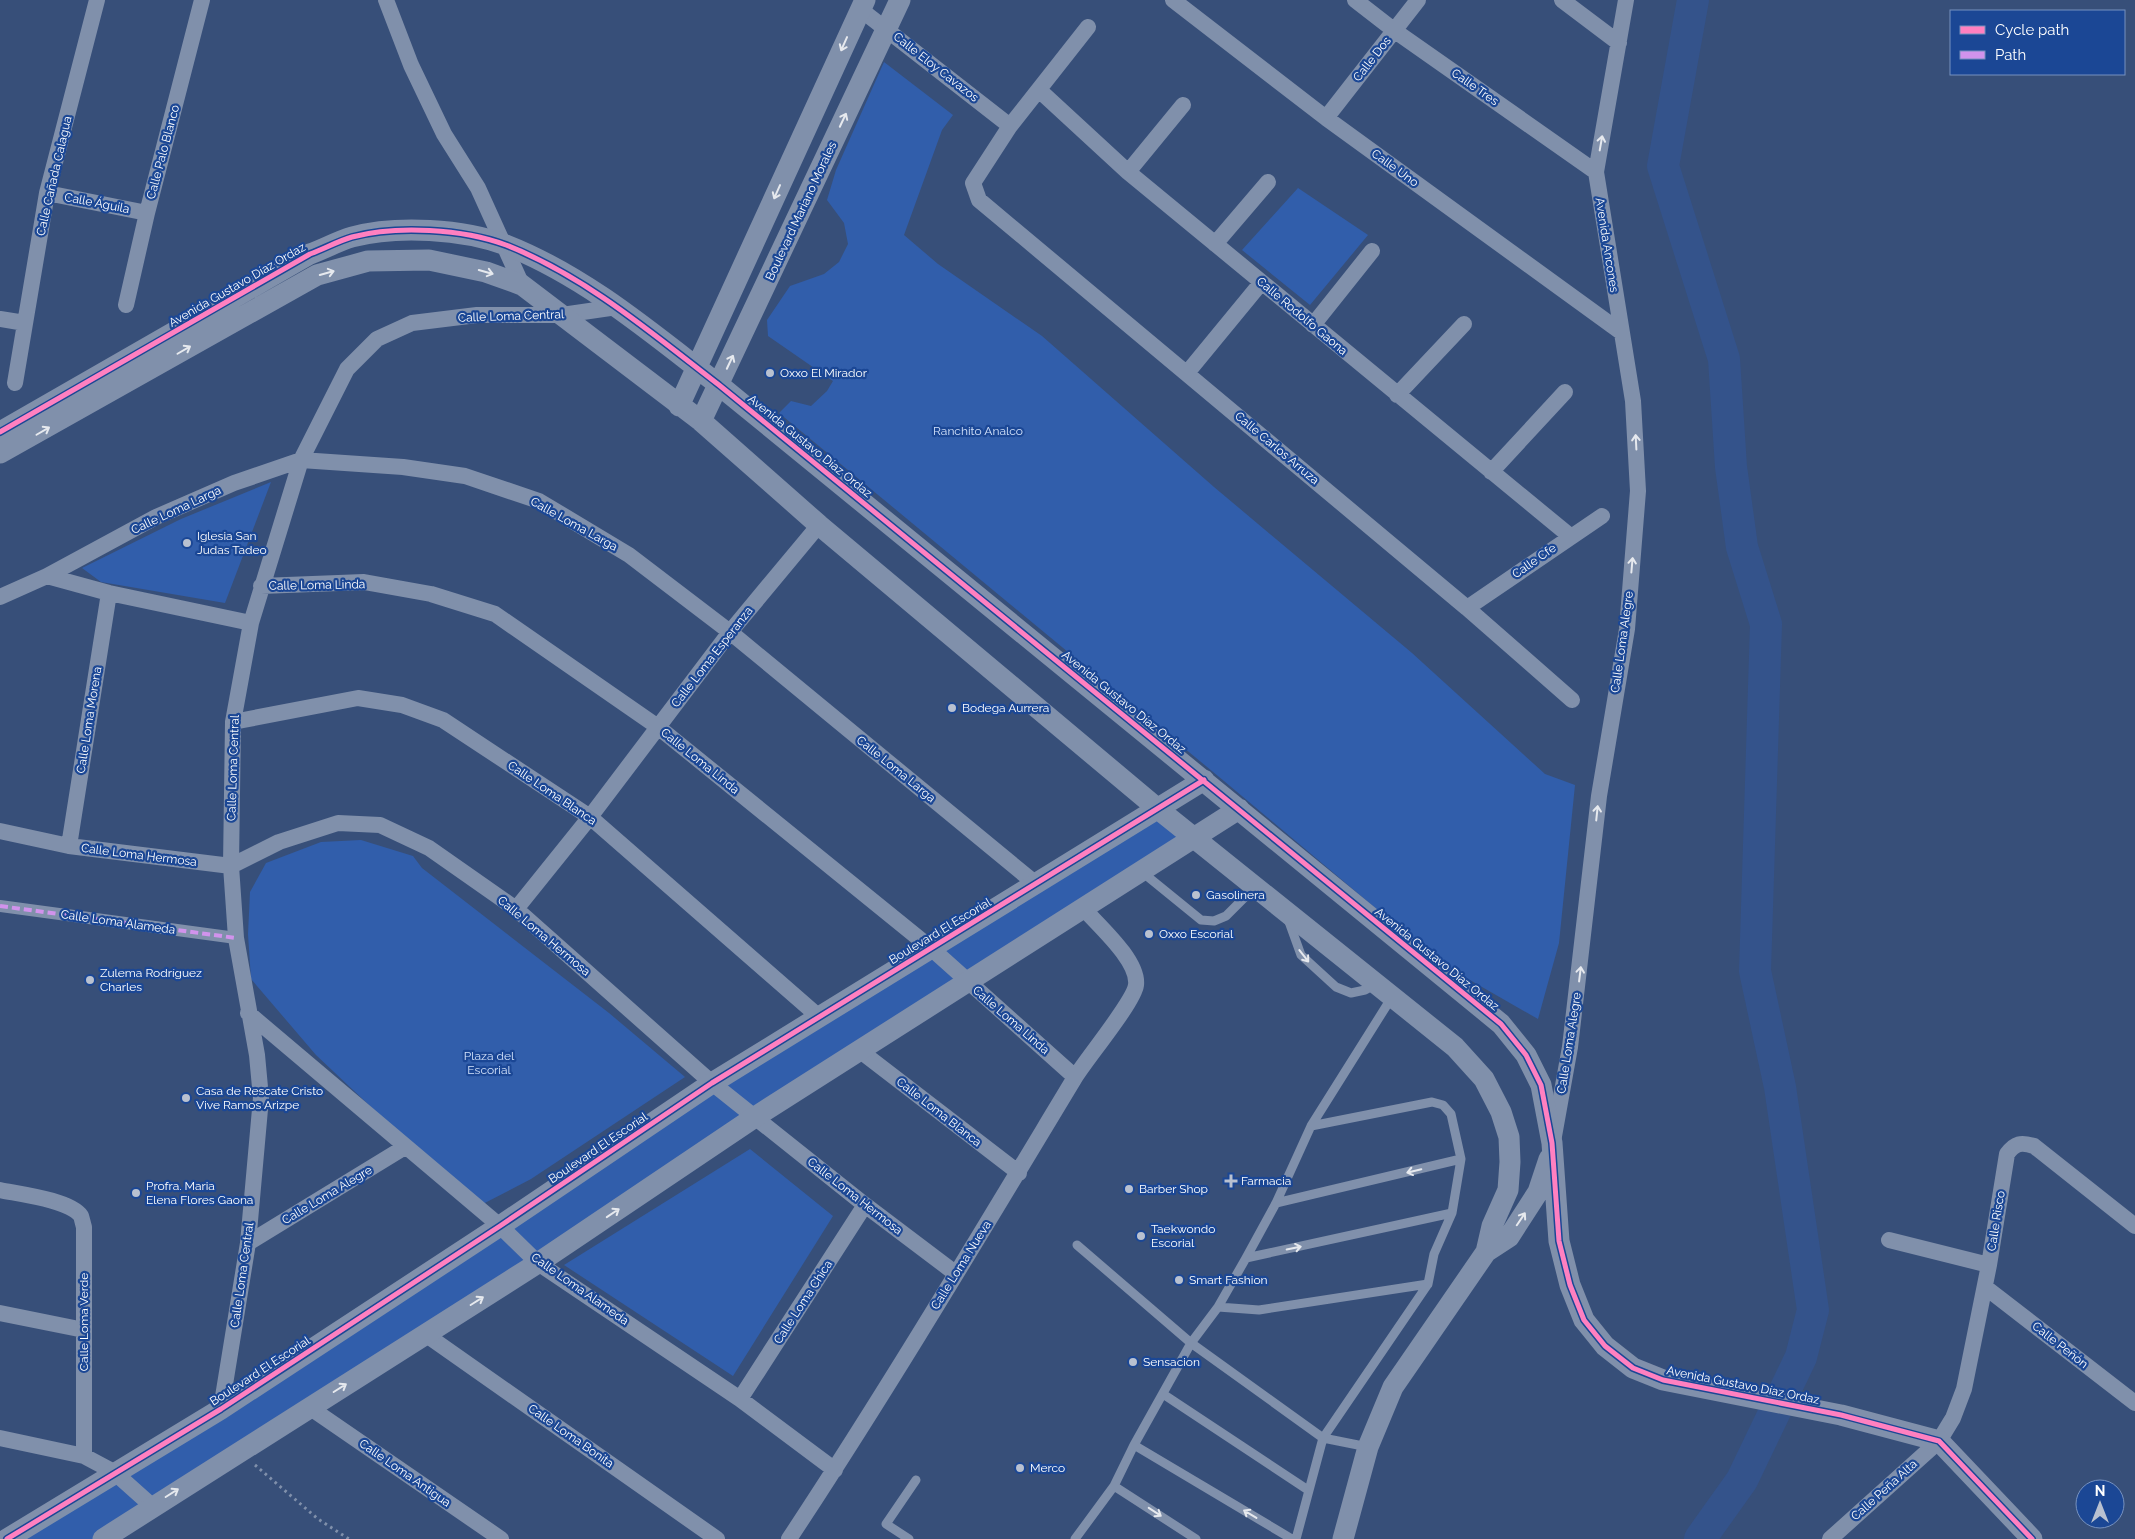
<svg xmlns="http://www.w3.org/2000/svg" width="2135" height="1539" viewBox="0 0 2135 1539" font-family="Raleway,sans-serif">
<rect width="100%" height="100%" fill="#374f79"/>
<path fill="#315eab" d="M884,62L953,115L942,130L904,235L938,264L1042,336L1214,487L1412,653L1545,774L1575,785L1559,943L1538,1019L1442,964L1224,781L779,413L791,401L811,406L827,391L833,381L768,336L767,320L790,286L824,274L839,262L848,244L844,223L827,200L836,170Z
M1298,188L1368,235L1310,305L1242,250Z
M271,482L225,603L101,582L82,568L181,519Z
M1158,813L1191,838L967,978L935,950Z
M361,840L413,856L422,868L609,1013L685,1077L531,1179L477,1207L316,1055L251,979L248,934L250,892L266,863L321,842Z
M932,951L967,982L756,1115L714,1083Z
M712,1085L753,1117L539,1262L502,1227Z
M750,1149L833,1216L733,1376L564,1265Z
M500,1227L537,1263L152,1505L116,1472Z
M114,1473L151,1506L101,1539H11Z"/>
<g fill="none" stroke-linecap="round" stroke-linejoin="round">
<path stroke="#34538b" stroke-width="32" d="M1693,0L1663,166L1724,359L1731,467L1742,547L1766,624L1755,971L1780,1087L1813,1310L1801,1357L1742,1480L1700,1539"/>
<path stroke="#8090ab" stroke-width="3" stroke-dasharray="2.5 4" stroke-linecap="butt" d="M255,1465L318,1519L349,1539"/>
<path stroke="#8090ab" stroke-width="9" d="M1142,872L1201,920L1214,921L1226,916L1255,887
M1288,919L1301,955L1336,987L1351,993L1365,990L1376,984
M1276,1203L1461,1159
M1077,1245L1191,1343L1323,1438L1368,1447
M1246,1258L1452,1213
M1218,1307L1259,1310L1428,1284L1434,1254L1452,1213L1461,1159L1451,1114L1443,1105L1432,1102L1311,1126
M1163,1394L1308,1490
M1134,1445L1292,1539
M1114,1486L1196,1539
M909,1539L886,1524L916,1480
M1075,1539L1114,1486L1134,1445L1191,1343L1218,1307L1246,1258L1276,1203L1311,1126L1392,997
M1296,1539L1323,1438L1428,1284"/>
<path stroke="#8090ab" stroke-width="12" d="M0,906L236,938"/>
<path stroke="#8090ab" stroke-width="16" d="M386,0L411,65L444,134L478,188L522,285
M1173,0L1326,118L1621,332
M1355,0L1395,31L1596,172
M1562,0L1619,43
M860,9L1010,126
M1088,27L1010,126L973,183L979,200L1467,608L1572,700
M1039,90L1128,172L1570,536
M1326,118L1418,0
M1128,172L1183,105
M47,193L147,213
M1215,244L1268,182
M126,305L147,213L202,0
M0,319L25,323
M1313,325L1372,251
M1187,373L1261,283
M15,383L47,193L97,0
M1397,395L1464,324
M1491,472L1565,392
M47,576L109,593L251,623
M261,586L364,582L431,594L495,614L658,727L932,949L1075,1077
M0,597L47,576L156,517L234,483L301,460L403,467L465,476L539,501L629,555L730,632L1036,884
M1467,608L1602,516
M233,722L358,698L402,705L443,720L590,817L818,1016
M0,831L69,846L231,866L279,842L338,823L380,825L429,848L516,909L712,1083L865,1205L955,1273
M69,846L109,593
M516,909L590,817L730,632L819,525
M248,1013L500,1226L538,1263L740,1399L835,1470
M859,1050L1019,1173
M1554,1136L1570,1047L1599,796L1627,629L1638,491L1633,401L1596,172L1626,0
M0,1190C19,1194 70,1200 81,1216C82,1219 83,1224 84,1227V1456
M1889,1240L1989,1265
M248,1243L405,1147
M1985,1287L2135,1403
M0,1313L84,1330
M425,1334L717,1539
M740,1399L865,1205
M309,1407L501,1539
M221,1409L248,1243L261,1098L257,1055L236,938L231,866L233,722L251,623L301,460L347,369L377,339L412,323L477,315H562L617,307
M0,1438L84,1456L114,1472L152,1506
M789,1539C888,1389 981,1233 1074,1079C1086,1059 1134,1002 1136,985C1139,961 1099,926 1084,909
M1830,1539L1939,1441L1953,1418L1964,1389L1989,1265L2007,1154C2015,1143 2021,1142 2034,1146L2135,1226"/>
<path stroke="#8090ab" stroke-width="21" d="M679,406L865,0
M701,421L900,0
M0,432L310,254C324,249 338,241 352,237C397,225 463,229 506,245C585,276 653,334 719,385L1501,1024L1526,1055L1541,1085L1552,1143L1559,1241L1570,1285L1584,1320L1605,1346L1633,1368L1663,1380L1841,1415L1939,1441L2032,1539
M0,453L317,275L368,261L429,260L486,272L522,285L701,421L819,525L1158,809L1455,1047L1484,1079L1501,1112L1509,1137L1510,1162L1508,1190L1492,1226L1486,1252
M7,1539L221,1409L500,1226L712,1083L1204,780
M103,1539L538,1263L755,1117L1239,809
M1343,1539L1368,1447L1393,1387L1486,1252L1509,1237L1538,1192L1549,1159"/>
<path stroke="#d193ec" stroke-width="4" stroke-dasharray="8 4" stroke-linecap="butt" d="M0,906L236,938"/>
<g stroke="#1b4795" stroke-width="8">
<path id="cycleway" d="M0,432L310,254C324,249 338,241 352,237C397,225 463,229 506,245C585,276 653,334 719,385L1501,1024L1526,1055L1541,1085L1552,1143L1559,1241L1570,1285L1584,1320L1605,1346L1633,1368L1663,1380L1841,1415L1939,1441L2032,1539
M7,1539L221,1409L500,1226L712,1083L1204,780"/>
</g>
<use href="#cycleway" stroke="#ff80c0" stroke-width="5"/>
</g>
<defs><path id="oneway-shaft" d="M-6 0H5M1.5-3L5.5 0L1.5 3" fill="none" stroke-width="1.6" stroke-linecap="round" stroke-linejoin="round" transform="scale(1.25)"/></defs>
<g stroke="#e6e9ee">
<use href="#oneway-shaft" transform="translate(844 44) rotate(114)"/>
<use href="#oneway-shaft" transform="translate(843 120) rotate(-65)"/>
<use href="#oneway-shaft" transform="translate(1601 143) rotate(-80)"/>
<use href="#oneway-shaft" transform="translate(777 192) rotate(114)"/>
<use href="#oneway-shaft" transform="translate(486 272) rotate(16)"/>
<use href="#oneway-shaft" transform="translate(327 273) rotate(-16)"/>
<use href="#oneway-shaft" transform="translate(184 350) rotate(-30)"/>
<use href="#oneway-shaft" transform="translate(730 362) rotate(-65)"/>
<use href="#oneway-shaft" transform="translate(43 431) rotate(-30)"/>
<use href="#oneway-shaft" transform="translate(1636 442) rotate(-93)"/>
<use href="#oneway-shaft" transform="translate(1632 565) rotate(-85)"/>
<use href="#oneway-shaft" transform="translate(1597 813) rotate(-84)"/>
<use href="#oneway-shaft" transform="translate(1304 956) rotate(52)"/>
<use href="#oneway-shaft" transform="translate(1580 974) rotate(-83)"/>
<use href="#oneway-shaft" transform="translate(1414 1171) rotate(167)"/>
<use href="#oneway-shaft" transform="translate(613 1213) rotate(-34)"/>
<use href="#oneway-shaft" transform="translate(1521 1219) rotate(-56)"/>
<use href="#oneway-shaft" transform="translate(1294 1248) rotate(-12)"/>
<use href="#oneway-shaft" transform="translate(477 1301) rotate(-32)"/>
<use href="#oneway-shaft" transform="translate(340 1388) rotate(-32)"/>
<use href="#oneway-shaft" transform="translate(172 1493) rotate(-32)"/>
<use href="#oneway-shaft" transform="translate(1155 1512) rotate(33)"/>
<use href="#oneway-shaft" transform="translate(1250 1514) rotate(-149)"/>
</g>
<g fill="#b9c1d0" stroke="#1b4795" stroke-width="2">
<circle cx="770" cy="373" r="5"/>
<circle cx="187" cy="543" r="5"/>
<circle cx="952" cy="708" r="5"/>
<circle cx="1196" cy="895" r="5"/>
<circle cx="1149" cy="934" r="5"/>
<circle cx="90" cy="980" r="5"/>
<circle cx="186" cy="1098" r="5"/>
<path d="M1228.5 1173.5h5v5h5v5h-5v5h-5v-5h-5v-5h5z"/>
<circle cx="1129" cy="1189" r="5"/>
<circle cx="136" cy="1193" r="5"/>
<circle cx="1141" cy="1236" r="5"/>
<circle cx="1179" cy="1280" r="5"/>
<circle cx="1133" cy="1362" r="5"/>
<circle cx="1020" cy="1468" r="5"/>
</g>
<g text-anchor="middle" stroke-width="4.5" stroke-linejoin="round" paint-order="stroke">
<g font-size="12" fill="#fff" stroke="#1b4795">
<text transform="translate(1372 59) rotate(-52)" y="4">Calle Dos</text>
<text transform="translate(936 67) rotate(38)" y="4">Calle Eloy Cavazos</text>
<text transform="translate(1475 87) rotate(35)" y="4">Calle Tres</text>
<text transform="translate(163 152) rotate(-75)" y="4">Calle Palo Blanco</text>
<text transform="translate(1395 168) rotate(36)" y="4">Calle Uno</text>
<text transform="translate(54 176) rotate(-77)" y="4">Calle Cañada Calagua</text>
<text transform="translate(97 203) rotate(11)" y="4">Calle Águila</text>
<text transform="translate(801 211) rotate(-65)" y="4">Boulevard Mariano Morales</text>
<text transform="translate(1607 245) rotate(81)" y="4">Avenida Ancones</text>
<text transform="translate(237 285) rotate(-30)" y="4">Avenida Gustavo Díaz Ordaz</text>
<text transform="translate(511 316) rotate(-2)" y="4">Calle Loma Central</text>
<text transform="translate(1302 316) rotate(40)" y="4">Calle Rodolfo Gaona</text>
<text transform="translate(810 446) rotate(39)" y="4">Avenida Gustavo Díaz Ordaz</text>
<text transform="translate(1277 448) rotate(40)" y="4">Calle Carlos Arruza</text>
<text transform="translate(176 510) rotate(-25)" y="4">Calle Loma Larga</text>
<text transform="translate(574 524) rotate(29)" y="4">Calle Loma Larga</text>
<text transform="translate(1534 561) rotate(-35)" y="4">Calle Cfe</text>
<text transform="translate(317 585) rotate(-1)" y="4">Calle Loma Linda</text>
<text transform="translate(1622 642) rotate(-82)" y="4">Calle Loma Alegre</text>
<text transform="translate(712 657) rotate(-52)" y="4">Calle Loma Esperanza</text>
<text transform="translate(1124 702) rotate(39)" y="4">Avenida Gustavo Díaz Ordaz</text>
<text transform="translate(89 720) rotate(-81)" y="4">Calle Loma Morena</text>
<text transform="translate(700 761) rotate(39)" y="4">Calle Loma Linda</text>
<text transform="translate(233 768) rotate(-88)" y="4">Calle Loma Central</text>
<text transform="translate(896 769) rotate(39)" y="4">Calle Loma Larga</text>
<text transform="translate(552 793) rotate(34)" y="4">Calle Loma Blanca</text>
<text transform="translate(139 855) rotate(7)" y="4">Calle Loma Hermosa</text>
<text transform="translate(118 922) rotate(8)" y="4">Calle Loma Alameda</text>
<text transform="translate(940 931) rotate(-31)" y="4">Boulevard El Escorial</text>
<text transform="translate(544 936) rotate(40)" y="4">Calle Loma Hermosa</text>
<text transform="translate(1437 959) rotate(39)" y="4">Avenida Gustavo Díaz Ordaz</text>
<text transform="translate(1011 1020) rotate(41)" y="4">Calle Loma Linda</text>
<text transform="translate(1569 1043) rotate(-81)" y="4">Calle Loma Alegre</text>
<text transform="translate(939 1112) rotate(38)" y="4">Calle Loma Blanca</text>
<text transform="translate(598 1148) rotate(-34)" y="4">Boulevard El Escorial</text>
<text transform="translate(327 1195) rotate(-31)" y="4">Calle Loma Alegre</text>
<text transform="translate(855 1196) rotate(38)" y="4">Calle Loma Hermosa</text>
<text transform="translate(1996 1221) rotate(-81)" y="4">Calle Risco</text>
<text transform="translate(961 1265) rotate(-58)" y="4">Calle Loma Nueva</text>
<text transform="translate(242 1275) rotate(-82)" y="4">Calle Loma Central</text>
<text transform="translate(580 1289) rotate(35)" y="4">Calle Loma Alameda</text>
<text transform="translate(803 1302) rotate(-57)" y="4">Calle Loma Chica</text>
<text transform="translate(84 1322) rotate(-90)" y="4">Calle Loma Verde</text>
<text transform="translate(2060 1345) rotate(38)" y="4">Calle Peñón</text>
<text transform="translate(260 1371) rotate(-33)" y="4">Boulevard El Escorial</text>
<text transform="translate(1743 1385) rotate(11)" y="4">Avenida Gustavo Díaz Ordaz</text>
<text transform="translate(571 1436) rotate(35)" y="4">Calle Loma Bonita</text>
<text transform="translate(405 1473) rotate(35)" y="4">Calle Loma Antigua</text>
<text transform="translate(1884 1490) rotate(-42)" y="4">Calle Peña Alta</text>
</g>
<g font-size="12" fill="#fff" stroke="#1b4795" text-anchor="start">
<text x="780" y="377">Oxxo El Mirador</text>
<text x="197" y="540">Iglesia San<tspan x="197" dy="14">Judas Tadeo</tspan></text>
<text x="962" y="712">Bodega Aurrera</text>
<text x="1206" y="899">Gasolinera</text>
<text x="1159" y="938">Oxxo Escorial</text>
<text x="100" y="977">Zulema Rodríguez<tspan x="100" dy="14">Charles</tspan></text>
<text x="196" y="1095">Casa de Rescate Cristo<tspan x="196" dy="14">Vive Ramos Arizpe</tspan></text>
<text x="1241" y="1185">Farmacia</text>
<text x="146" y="1190">Profra. Maria<tspan x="146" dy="14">Elena Flores Gaona</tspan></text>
<text x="1139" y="1193">Barber Shop</text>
<text x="1151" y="1233">Taekwondo<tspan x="1151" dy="14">Escorial</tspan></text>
<text x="1189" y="1284">Smart Fashion</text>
<text x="1143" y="1366">Sensacion</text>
<text x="1030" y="1472">Merco</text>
</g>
<g font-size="12" fill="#d4e3fb" stroke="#1b4795">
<text x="978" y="435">Ranchito Analco</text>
<text x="489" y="1060">Plaza del<tspan x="489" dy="14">Escorial</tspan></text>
</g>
</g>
<rect x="1950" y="10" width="175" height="65" fill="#1b4795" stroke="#7691bf"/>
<rect x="1960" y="26" width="25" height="8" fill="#ff80c0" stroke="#7691bf"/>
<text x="1995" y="35" font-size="15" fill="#ffffff">Cycle path</text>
<rect x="1960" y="51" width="25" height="8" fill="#d193ec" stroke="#7691bf"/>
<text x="1995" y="60" font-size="15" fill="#ffffff">Path</text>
<g transform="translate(2100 1504)"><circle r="24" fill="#1b4795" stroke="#7691bf"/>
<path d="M0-4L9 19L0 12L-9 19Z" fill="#b9c1d0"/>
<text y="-8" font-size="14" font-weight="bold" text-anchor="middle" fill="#ffffff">N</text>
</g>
</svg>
